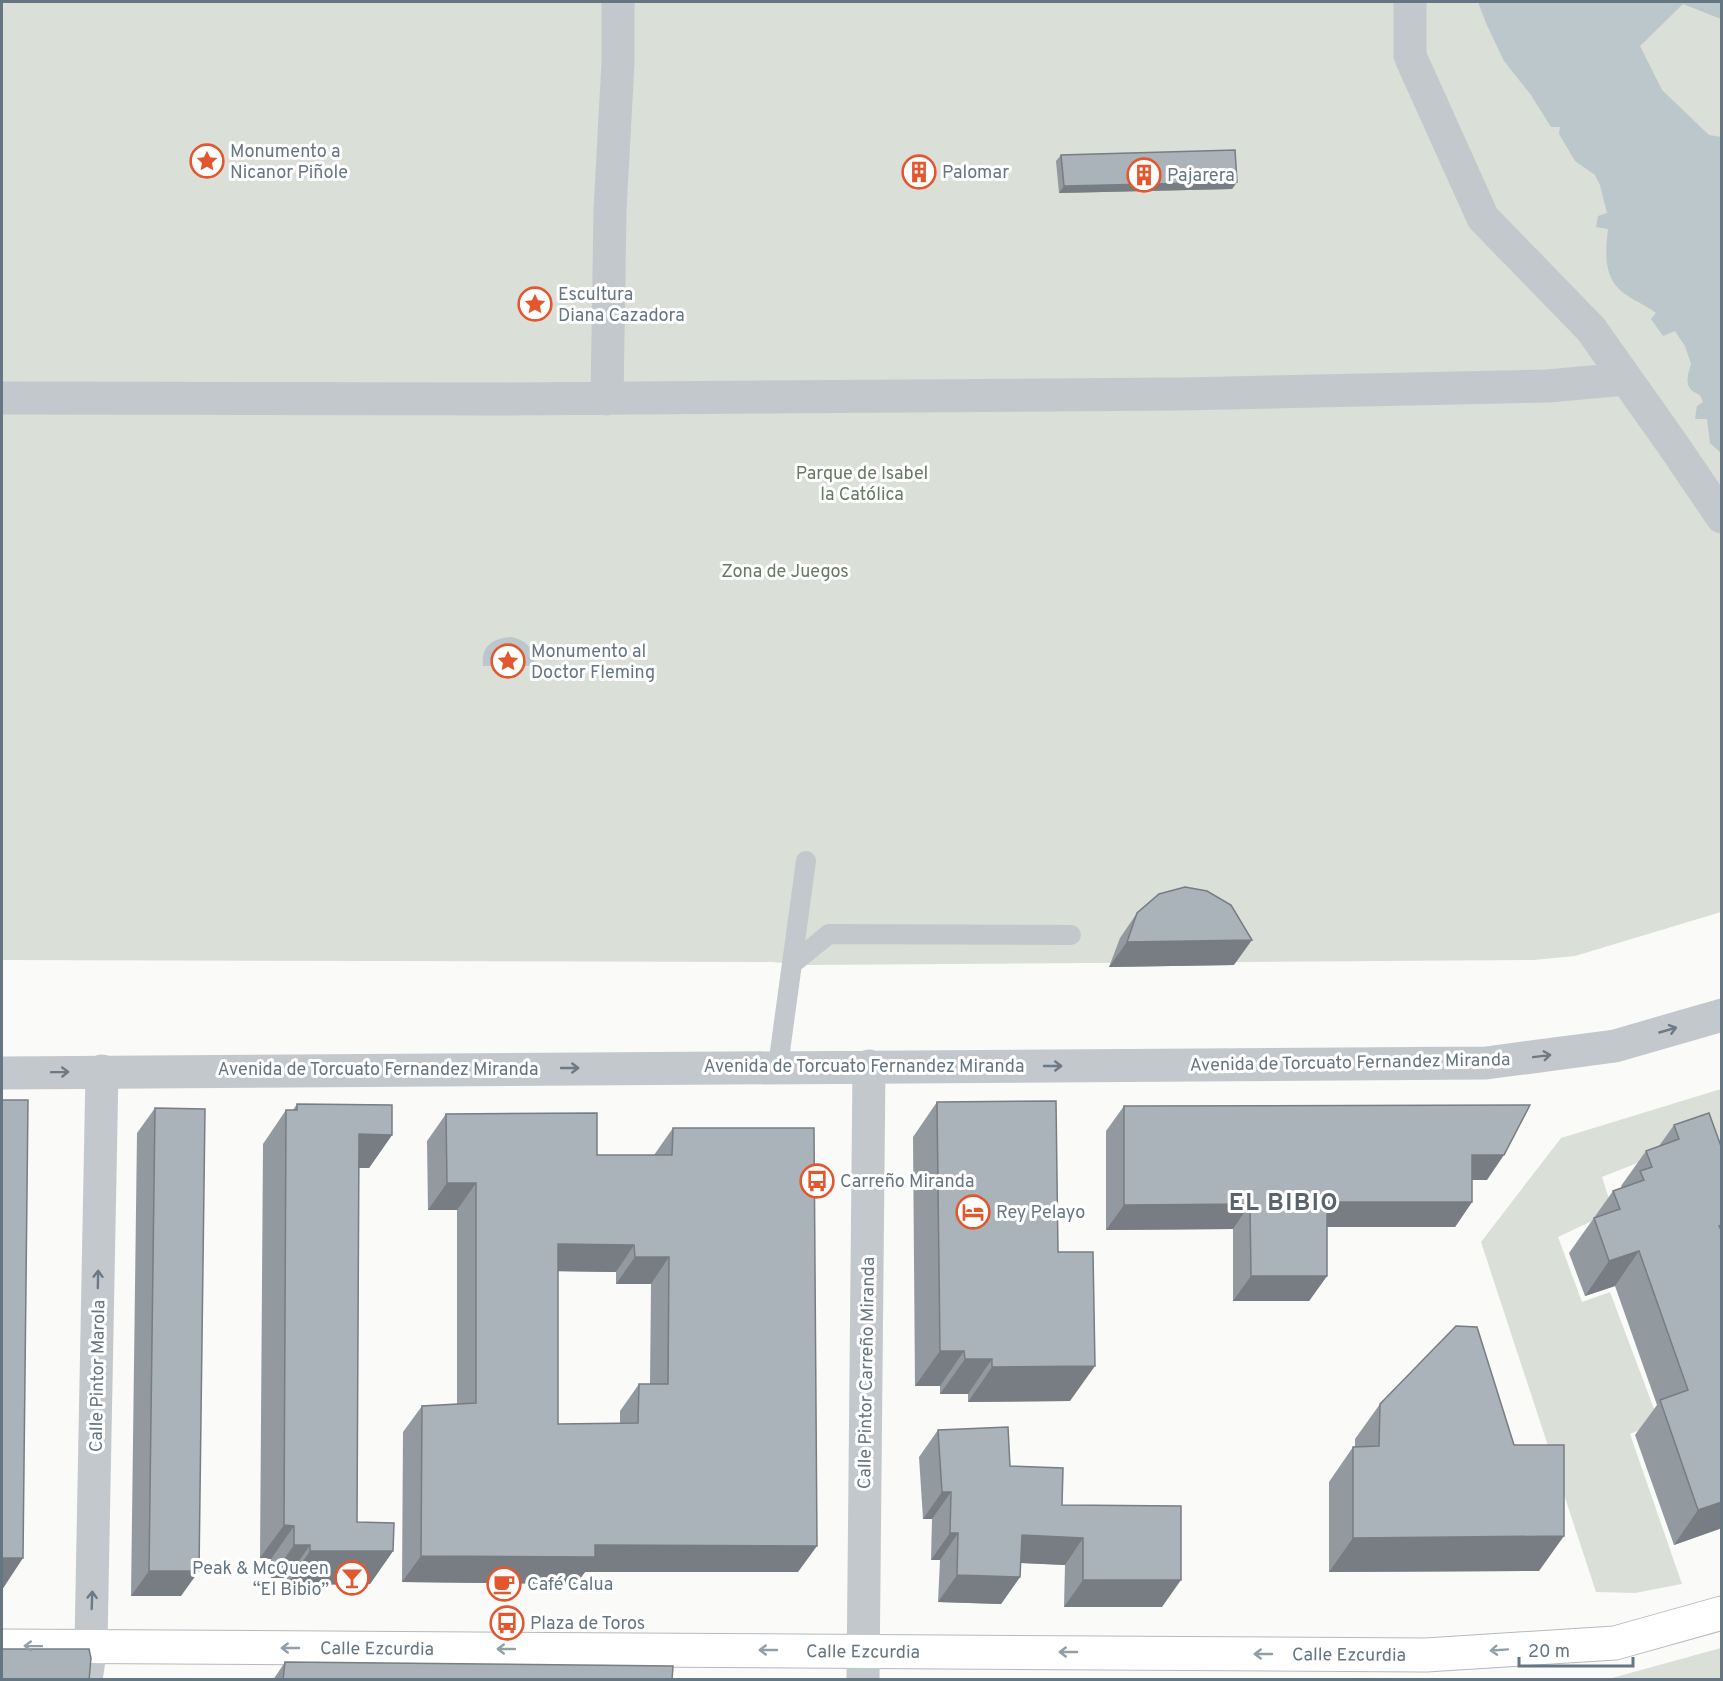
<svg xmlns="http://www.w3.org/2000/svg" width="1723" height="1681" viewBox="0 0 1723 1681" font-family="Overpass,sans-serif">
<rect width="100%" height="100%" fill="#fafaf8"/>
<path fill="#dadfd7" d="M2,2H1721V912L1575,956L1533,960L807,965L771,962L2,960Z
M1721,1089V1245L1685,1144L1602,1177L1613,1211L1558,1237L1582,1302L1610,1292L1659,1422L1630,1434L1682,1584L1635,1593L1596,1592L1481,1242L1561,1138Z
M1721,1648V1679L1599,1680L1612,1678Z"/>
<path fill="#bbc7cb" d="M1478,2H1721V19L1683,4L1640,46L1662,90L1709,135L1721,137V453L1710,443L1707,419H1695L1697,406L1703,402L1700,395C1683,389 1687,377 1691,364L1685,346L1675,331L1663,336L1651,319L1656,313C1647,306 1637,302 1628,296C1603,281 1605,254 1608,229L1596,227L1598,216L1607,213L1600,185L1595,175L1575,161L1559,134L1560,127H1551L1531,95L1504,61L1486,23Z
M512,637C529,642 534,649 534,666H483C481,645 493,638 512,637Z"/>
<g fill="none" stroke-linecap="round" stroke-linejoin="round">
<g stroke="#b5babe" stroke-width="35">
<g id="primary">
<path id="s1" d="M2,1646L1426,1655L1615,1643L1722,1613"/>
</g>
</g>
<path stroke="#c3c8cc" stroke-width="20" d="M792,964L829,934L1071,935
M778,1066L806,861"/>
<path stroke="#c3c8cc" stroke-width="33" d="M1410,2V56L1483,218L1591,329L1673,445L1722,517
M2,398L502,399L1180,394L1547,386L1626,379
M607,399L610,210L618,62V2
M2,1073L1486,1063L1615,1046L1722,1015
M86,1680L91,1646L92,1590L102,1071
M863,1680L869,1066"/>
<use href="#primary" stroke="#fff" stroke-width="33"/>
</g>
<path fill="#929a9f" fill-rule="evenodd" d="M1061,155L1237,182L1232,189L1059,193L1056,161Z
M1137,913L1234,965L1109,967L1120,938Z
M937,1102L1058,1252L1070,1401L968,1402V1394H940V1386H915L913,1137Z
M297,1104L392,1135L369,1168H359L357,1522L393,1551L370,1584L287,1585V1578H271V1559L260,1558L263,1144L286,1110H293Z
M1124,1106L1487,1180H1472V1202L1455,1227H1327V1276L1309,1301H1233V1229L1106,1230V1131Z
M155,1108L181,1596H131L137,1133Z
M1709,1113L1722,1528L1674,1545L1635,1435L1657,1405L1615,1286L1585,1296L1569,1253L1613,1191L1622,1188L1621,1186L1646,1151L1659,1146L1674,1125Z
M446,1114L597,1155H654L673,1128L798,1572H585L576,1584L402,1582L403,1432L422,1406L457,1404V1210H428L427,1141ZM558,1271L616,1272V1284H651L650,1384H639L620,1411V1423L558,1424Z
M1380,1404L1514,1445L1539,1571L1329,1572V1482L1353,1447H1355V1439Z
M938,1430L1010,1466L1062,1505L1162,1607H1064L1065,1565L1021,1563L1020,1577L1001,1604L938,1602L940,1560H931L932,1519H923L919,1457Z
M285,1662L672,1680H273Z"/>
<path fill="#777d82" d="M1237,182L1232,189L1059,193L1064,186Z
M1252,940L1234,965L1109,967L1127,942Z
M359,1134L392,1135L369,1168H336Z
M1472,1155H1504L1487,1180H1455Z
M447,1183H476L457,1210H428Z
M1327,1202H1472L1455,1227H1309Z
M1250,1204L1233,1229L1106,1230L1124,1205Z
M558,1244L634,1245L616,1272L540,1271Z
M1639,1251L1615,1286L1585,1296L1609,1261Z
M635,1257H669L651,1284H616Z
M1251,1276H1327L1309,1301H1233Z
M940,1351H964L940,1386H915Z
M965,1359H992L968,1394H940Z
M1095,1366L1070,1401L968,1402L992,1367Z
M942,1492H951L932,1519H923Z
M1722,1502V1528L1674,1545L1698,1510Z
M284,1525L294,1526L271,1559L260,1558Z
M950,1533H958L940,1560H931Z
M1022,1535L1083,1538L1065,1565L1003,1562Z
M1564,1536L1539,1571L1329,1572L1353,1538Z
M294,1545H310L287,1578H271Z
M595,1545L817,1546L798,1572H585L576,1584L402,1582L421,1556Z
M310,1551H393L370,1584L287,1585Z
M2,1558H23L2,1590Z
M149,1571H199L181,1596H131Z
M957,1575L1020,1577L1001,1604L938,1602Z
M1083,1580H1181L1162,1607H1064Z"/>
<path fill="#aab3b9" stroke="#777d82" stroke-width="1.5" fill-rule="evenodd" d="M1235,150L1237,182L1064,186L1061,155Z
M1185,887L1207,891L1231,905L1252,940L1127,942L1137,913L1159,894Z
M2,1100H28L23,1558H2Z
M1056,1101L1058,1252H1093L1095,1366L992,1367V1359H965L964,1351H940L937,1102Z
M297,1104L392,1105V1135L359,1134L357,1522L394,1523L393,1551H310V1545H294V1526L284,1525L286,1110H297Z
M1530,1105L1504,1155H1472V1202H1327V1276H1251L1250,1204L1124,1205V1106Z
M155,1108L205,1109L199,1571H149Z
M597,1113V1155H672L673,1128H814L817,1546L595,1545V1557L421,1556L422,1406L476,1403V1183H447L446,1114ZM558,1244L634,1245L635,1257H669L668,1384H639L638,1423L558,1424Z
M1709,1113L1722,1149V1225L1719,1226L1722,1232V1502L1698,1510L1660,1400L1688,1390L1639,1251L1609,1261L1594,1218L1620,1209L1613,1191L1644,1180L1640,1171L1652,1167L1646,1151L1679,1139L1674,1125Z
M1456,1326L1477,1327L1514,1445H1564V1536L1353,1538V1447L1379,1446L1380,1404Z
M1008,1427L1010,1466L1063,1468L1062,1505L1181,1506V1580H1083V1538L1022,1535L1020,1577L957,1575L958,1533H950L951,1492H942L938,1430Z
M2,1649H89L91,1658L89,1680H2Z
M285,1662L673,1666L672,1680H283Z"/>
<defs><path id="oneway-shaft" d="M-6 0H5M1.5-3L5.5 0L1.5 3" fill="none" stroke-width="1.6" stroke-linecap="round" stroke-linejoin="round" transform="scale(1.5)"/></defs>
<g stroke="#6a7a87">
<use href="#oneway-shaft" transform="translate(1668 1030) rotate(-16)"/>
<use href="#oneway-shaft" transform="translate(1542 1056) rotate(-7)"/>
<use href="#oneway-shaft" transform="translate(1053 1066)"/>
<use href="#oneway-shaft" transform="translate(570 1068)"/>
<use href="#oneway-shaft" transform="translate(60 1072) rotate(-1)"/>
<use href="#oneway-shaft" transform="translate(98 1279) rotate(-89)"/>
<use href="#oneway-shaft" transform="translate(92 1600) rotate(-88)"/>
</g>
<g stroke="#939fa8">
<use href="#oneway-shaft" transform="translate(33 1646) rotate(-179)"/>
<use href="#oneway-shaft" transform="translate(290 1648) rotate(-180)"/>
<use href="#oneway-shaft" transform="translate(506 1649) rotate(-180)"/>
<use href="#oneway-shaft" transform="translate(768 1650) rotate(-180)"/>
<use href="#oneway-shaft" transform="translate(1499 1650) rotate(176)"/>
<use href="#oneway-shaft" transform="translate(1068 1652) rotate(-180)"/>
<use href="#oneway-shaft" transform="translate(1263 1654) rotate(-180)"/>
</g>
<defs>
<g id="sight-ring" transform="scale(1.725)"><circle r="9.5" fill="#fff" stroke="#e4572e" stroke-width="1.5"/><path d="M0-6L1.8-2.2L6-1.7L2.9 1.2L3.7 5.4L0 3.3L-3.7 5.4L-2.9 1.2L-6-1.7L-1.8-2.2Z" fill="#e4572e"/></g>
<g id="building-ring" transform="scale(1.725)"><circle r="9.5" fill="#fff" stroke="#e4572e" stroke-width="1.5"/><path d="M-4-6H4V6H1V3H-1V6H-4ZM-2.5-4.3h1.7v1.8h-1.7ZM.8-4.3h1.7v1.8H.8ZM-2.5-1h1.7V.8h-1.7ZM.8-1h1.7V.8H.8Z" fill="#e4572e"/></g>
<g id="bus-ring" transform="scale(1.725)"><circle r="9.5" fill="#fff" stroke="#e4572e" stroke-width="1.5"/><path d="M-5-6H5V4H4V6H2V4H-2V6H-4V4H-5ZM-3.5-4V0h7V-4ZM-3.5 1.2v1.5H-2V1.2ZM2 1.2v1.5H3.5V1.2Z" fill="#e4572e"/></g>
<g id="hotel-ring" transform="scale(1.725)"><circle r="9.5" fill="#fff" stroke="#e4572e" stroke-width="1.5"/><path d="M-6-4.5h1.5V1H6V5H4.5V3h-9V5H-6ZM-4 0a1.8 1.8 0 1 1 3.6 0ZM.5 0V-2.5h3Q6-2.5 6 0Z" fill="#e4572e"/></g>
<g id="bar-ring" transform="scale(1.725)"><circle r="9.5" fill="#fff" stroke="#e4572e" stroke-width="1.5"/><path d="M-6-5H6L.8 .8V4.5H3.5V6h-7V4.5H-.8V.8Z" fill="#e4572e"/></g>
<g id="cafe-ring" transform="scale(1.725)"><circle r="9.5" fill="#fff" stroke="#e4572e" stroke-width="1.5"/><path d="M-5.5-4.5H6V0H3Q3 3.5 0 3.5H-2.5Q-5.5 3.5-5.5 0ZM3-3.2v2h1.7v-2ZM-6 4.5H4V6H-6Z" fill="#e4572e"/></g>
</defs>
<g fill-rule="evenodd">
<use href="#sight-ring" x="207" y="161"/>
<use href="#building-ring" x="919" y="172"/>
<use href="#building-ring" x="1144" y="175"/>
<use href="#sight-ring" x="535" y="304"/>
<use href="#sight-ring" x="508" y="661"/>
<use href="#bus-ring" x="817" y="1181"/>
<use href="#hotel-ring" x="973" y="1212"/>
<use href="#bar-ring" x="352" y="1578"/>
<use href="#cafe-ring" x="504" y="1584"/>
<use href="#bus-ring" x="507" y="1623"/>
</g>
<g text-anchor="middle" stroke-width="6" stroke-linejoin="round" paint-order="stroke">
<g font-size="18" fill="#657683" stroke="#fff" text-anchor="start">
<text x="230" y="157">Monumento a<tspan x="230" dy="21">Nicanor Piñole</tspan></text>
<text x="942" y="178">Palomar</text>
<text x="1167" y="181">Pajarera</text>
<text x="558" y="300">Escultura<tspan x="558" dy="21">Diana Cazadora</tspan></text>
<text x="531" y="657">Monumento al<tspan x="531" dy="21">Doctor Fleming</tspan></text>
<text x="840" y="1187">Carreño Miranda</text>
<text x="996" y="1218">Rey Pelayo</text>
<text x="329" y="1574" text-anchor="end">Peak &amp; McQueen<tspan x="329" dy="21">“El Bibio”</tspan></text>
<text x="527" y="1590">Café Calua</text>
<text x="530" y="1629">Plaza de Toros</text>
</g>
<g font-size="18" fill="#687a64" stroke="#fff">
<text x="862" y="479">Parque de Isabel<tspan x="862" dy="21">la Católica</tspan></text>
<text x="785" y="577">Zona de Juegos</text>
</g>
<g font-size="18" fill="#657683" stroke="#fff">
<text transform="translate(1350 1062) rotate(-1)" y="6">Avenida de Torcuato Fernandez Miranda</text>
<text x="864" y="1072">Avenida de Torcuato Fernandez Miranda</text>
<text x="378" y="1075">Avenida de Torcuato Fernandez Miranda</text>
<text transform="translate(866 1373) rotate(-89)" y="6">Calle Pintor Carreño Miranda</text>
<text transform="translate(97 1376) rotate(-89)" y="6">Calle Pintor Marola</text>
<text dy="6" stroke="none"><textPath href="#s1" startOffset="375">Calle Ezcurdia</textPath></text>
<text dy="6" stroke="none"><textPath href="#s1" startOffset="861">Calle Ezcurdia</textPath></text>
<text dy="6" stroke="none"><textPath href="#s1" startOffset="1347">Calle Ezcurdia</textPath></text>
</g>
<g font-size="24" font-weight="bold" letter-spacing="1.5" fill="#57646e" stroke="#fff">
<text x="1284" y="1210">EL BIBIO</text>
</g>
</g>
<rect width="1723" height="1681" fill="none" stroke="#657683" stroke-width="6"/>
<path d="M1519 1657v9h114v-9" fill="none" stroke="#657683" stroke-width="3"/>
<text x="1528" y="1657" font-size="18" fill="#657683" stroke="#ffffff" stroke-width="4.5" paint-order="stroke">20 m</text>
</svg>
